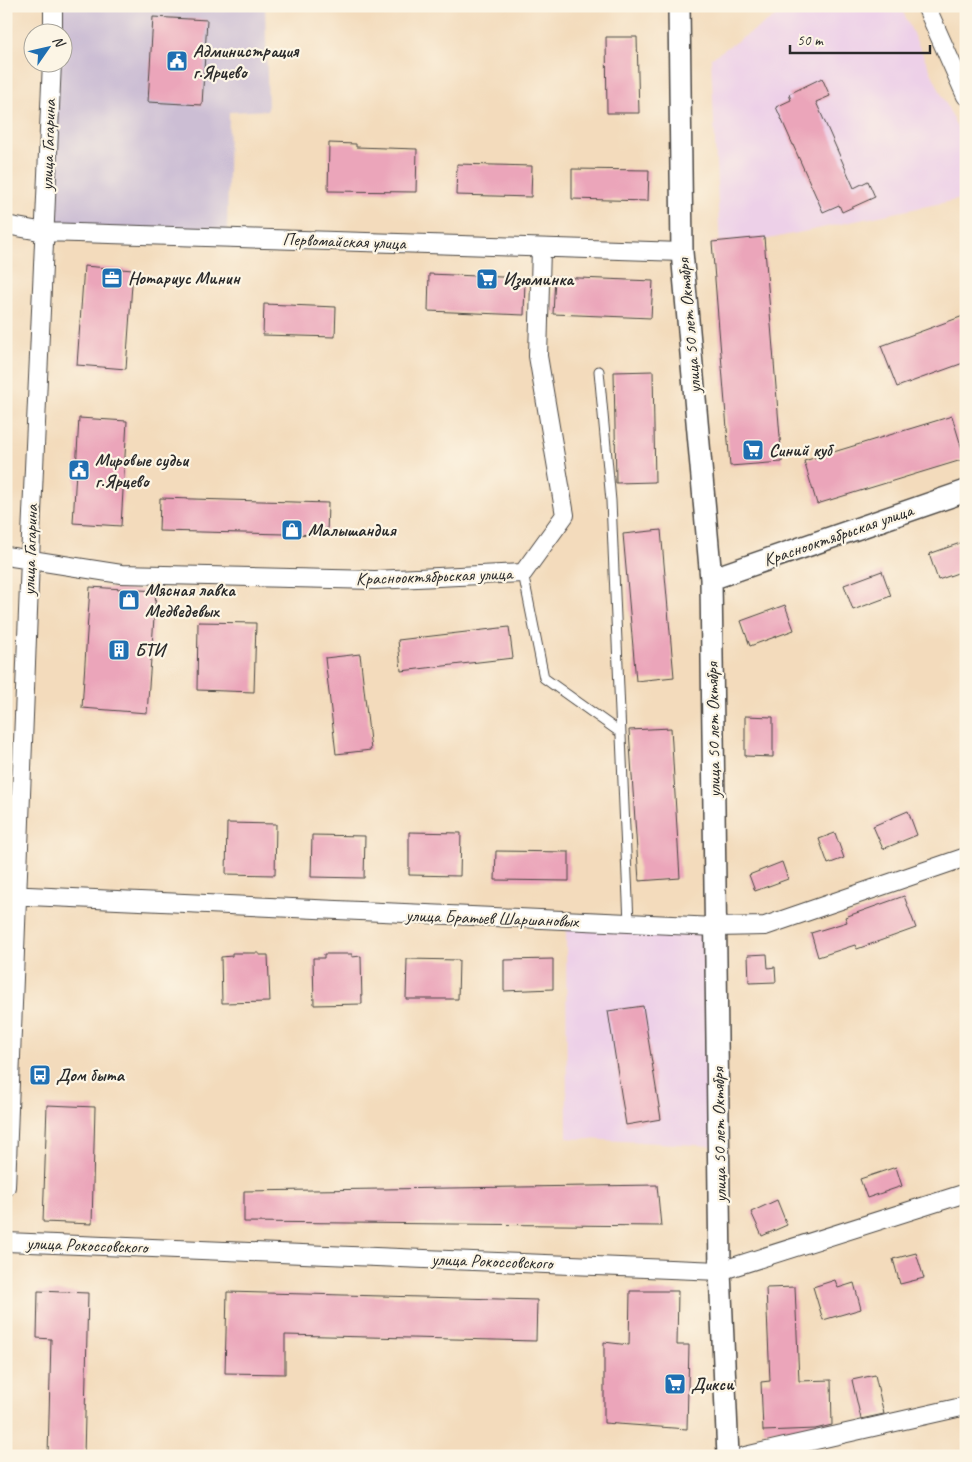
<svg xmlns="http://www.w3.org/2000/svg" width="972" height="1462" viewBox="0 0 972 1462" font-family="Caveat,sans-serif">
<rect width="100%" height="100%" fill="#fcf5e5"/>
<filter id="ink" filterUnits="userSpaceOnUse"><feTurbulence type="fractalNoise" baseFrequency=".02" numOctaves="2"/><feDisplacementMap in="SourceGraphic" scale="10" xChannelSelector="R" yChannelSelector="G"/><feConvolveMatrix kernelMatrix="1 2 1 2 8 2 1 2 1" color-interpolation-filters="sRGB"/></filter>
<filter id="wash" filterUnits="userSpaceOnUse"><feTurbulence type="fractalNoise" baseFrequency=".0096" numOctaves="4" result="noise"/><feDisplacementMap in="SourceGraphic" scale="20" xChannelSelector="R" yChannelSelector="G"/><feGaussianBlur stdDeviation="1.12" result="paint"/><feColorMatrix in="noise" values="0 0 0 0 0 0 0 0 0 0 0 0 0 0 0 0 0 1.4 0 .05"/><feComposite in="paint" operator="in"/></filter>
<g filter="url(#wash)">
<rect width="100%" height="100%" fill="#f3dbbc"/>
<path fill="#edd0e8" d="M792,6H900L966,146V198L720,249L711,58Z
M566,921L716,927L714,1146L567,1138Z"/>
<path fill="#ccbed4" d="M56,6H265L268,110L229,112L227,235L49,231L54,63L62,62V32H55Z"/>
<g id="blocks">
<path fill="#eba5ba" d="M153,17L207,20L202,105L148,102Z
M606,37H637L639,113H607Z
M822,78L830,96L816,102L854,188L868,181L875,197L842,212L839,205L823,212L776,107L791,100L789,94Z
M329,143L356,144V147L417,149L416,192L328,191Z
M457,164L532,166L531,197L456,195Z
M572,169L649,170L648,201L572,199Z
M764,237L782,462L730,466L712,242Z
M84,266L133,270L126,369L77,365Z
M429,274L525,278L524,315L428,311Z
M555,277L653,281L651,318L553,314Z
M264,304L336,307L335,337L263,335Z
M966,315V362L897,387L881,346Z
M653,371L655,482L616,483L614,372Z
M952,416L965,459L817,504L804,461Z
M79,418L127,421L121,526L73,523Z
M160,498L328,503L327,535L159,531Z
M661,530L674,677L636,681L623,534Z
M966,541V570L938,580L929,554Z
M882,571L891,596L853,610L844,585Z
M90,587L156,591L147,713L82,708Z
M785,605L794,630L750,646L741,621Z
M198,622L256,623L254,692L197,690Z
M509,627L513,658L401,671L398,640Z
M360,654L371,750L336,754L325,658Z
M745,716L773,717V757L745,756Z
M671,728L680,878L639,881L629,730Z
M908,811L917,835L883,849L873,826Z
M227,823L276,824L275,875L226,874Z
M409,832L461,833L460,876L409,875Z
M835,833L844,858L828,864L819,839Z
M312,835L365,836L364,878L311,877Z
M496,851L569,852V881L495,880Z
M782,862L788,879L755,891L749,875Z
M904,896L916,928L857,949L855,945L818,957L811,933L847,922L845,917Z
M232,953H259V955H268L270,1002L222,1003L221,957L232,956Z
M324,954H352V957L361,956L362,1004L314,1005L313,958H324Z
M767,954L768,968L775,967L776,982L749,983L748,955Z
M407,959L459,960L458,999H406Z
M553,959V989L504,991V960Z
M643,1006L661,1119L626,1125L608,1011Z
M47,1105L95,1107L92,1224L43,1222Z
M896,1167L902,1186L867,1198L860,1179Z
M657,1185L661,1226L244,1222V1191Z
M777,1200L787,1225L762,1236L751,1212Z
M916,1253L924,1278L900,1284L893,1259Z
M835,1280L838,1288L854,1283L861,1309L823,1320L813,1287Z
M795,1287L799,1381L831,1380L832,1425L815,1429L763,1431L761,1382L770,1381L766,1288Z
M38,1291L88,1293L84,1456H48L51,1339L37,1338Z
M630,1291H678L677,1345H689L687,1429L604,1423V1342L629,1345Z
M227,1292L537,1300L536,1341L285,1335V1374L225,1373Z
M875,1375L884,1414L861,1419L852,1380Z"/>
</g>
</g>
<g filter="url(#ink)">
<use href="#blocks" fill-opacity="0" stroke="#494541" stroke-width="1"/>
<g fill="none" stroke-linecap="round" stroke-linejoin="round">
<g stroke="#494541" stroke-width="11">
<path id="service" d="M599,371L611,501L629,923
M523,573L544,678L621,733"/>
</g>
<g stroke="#494541" stroke-width="20">
<path id="minor" d="M926,6L966,96
M53,32V6
M6,225L45,232L682,252
M6,556L121,574L375,580L523,573L565,515L538,356L541,248
M6,895L716,927L765,926L966,857
M6,1187L30,559L52,62
M6,1242L720,1271L966,1193
M745,1456L966,1406"/>
</g>
<g stroke="#494541" stroke-width="24">
<path id="tertiary" d="M679,6L682,252L711,579L720,1271L728,1456
M711,579L966,491"/>
</g>
<path stroke="#494541" stroke-width="3" stroke-dasharray="1 4" stroke-linecap="butt" d="M6,536H7"/>
<use href="#service" stroke="#fff" stroke-width="9"/>
<use href="#minor" stroke="#fff" stroke-width="18"/>
<use href="#tertiary" stroke="#fff" stroke-width="21"/>
</g>
</g>
<defs>
<g id="civic-square" transform="scale(1.125)"><rect x="-9" y="-9" width="18" height="18" rx="4" fill="#1f6fb2" stroke="#fcf5e5"/><path d="M-.6-6.5H3V-4.5H.6V-3L4-1V1h2V6H-6V1h2V-1L-.6-3ZM-1.2 2.5V6h2.4V2.5Z" fill="#fff"/></g>
<g id="office-square" transform="scale(1.125)"><rect x="-9" y="-9" width="18" height="18" rx="4" fill="#1f6fb2" stroke="#fcf5e5"/><path d="M-6-3h4V-5.5h4V-3h4V5H-6ZM-1-4.5V-3h2v-1.5ZM-6 0V1H6V0Z" fill="#fff"/></g>
<g id="supermarket-square" transform="scale(1.125)"><rect x="-9" y="-9" width="18" height="18" rx="4" fill="#1f6fb2" stroke="#fcf5e5"/><path d="M-6-5.5h2.5l.6 2H6L4.5 2H-2.5L-4.4-4H-6ZM-1.5 3.2a1.3 1.3 0 1 0 .1 0ZM3 3.2a1.3 1.3 0 1 0 .1 0Z" fill="#fff"/></g>
<g id="shop-square" transform="scale(1.125)"><rect x="-9" y="-9" width="18" height="18" rx="4" fill="#1f6fb2" stroke="#fcf5e5"/><path d="M-5-2.5h2.3a2.7 3.5 0 0 1 5.4 0H5L5.5 6h-11ZM-1.5-2.5h3a1.5 2.3 0 0 0-3 0Z" fill="#fff"/></g>
<g id="building-square" transform="scale(1.125)"><rect x="-9" y="-9" width="18" height="18" rx="4" fill="#1f6fb2" stroke="#fcf5e5"/><path d="M-4-6H4V6H1V3H-1V6H-4ZM-2.5-4.3h1.7v1.8h-1.7ZM.8-4.3h1.7v1.8H.8ZM-2.5-1h1.7V.8h-1.7ZM.8-1h1.7V.8H.8Z" fill="#fff"/></g>
<g id="bus-square" transform="scale(1.125)"><rect x="-9" y="-9" width="18" height="18" rx="4" fill="#1f6fb2" stroke="#fcf5e5"/><path d="M-5-6H5V4H4V6H2V4H-2V6H-4V4H-5ZM-3.5-4V0h7V-4ZM-3.5 1.2v1.5H-2V1.2ZM2 1.2v1.5H3.5V1.2Z" fill="#fff"/></g>
</defs>
<g fill-rule="evenodd">
<use href="#civic-square" x="177" y="61"/>
<use href="#office-square" x="112" y="278"/>
<use href="#supermarket-square" x="487" y="279"/>
<use href="#supermarket-square" x="753" y="450"/>
<use href="#civic-square" x="79" y="470"/>
<use href="#shop-square" x="292" y="530"/>
<use href="#shop-square" x="129" y="600"/>
<use href="#building-square" x="119" y="650"/>
<use href="#bus-square" x="40" y="1075"/>
<use href="#supermarket-square" x="675" y="1384"/>
</g>
<g text-anchor="middle" stroke-width="4.5" stroke-linejoin="round" paint-order="stroke">
<g font-size="18" font-weight="bold" fill="#2b2b2b" stroke="#fcf5e5" text-anchor="start">
<text x="193" y="57">Администрация<tspan x="193" dy="21">г.Ярцево</tspan></text>
<text x="128" y="284">Нотариус Минин</text>
<text x="503" y="285">Изюминка</text>
<text x="769" y="456">Синий куб</text>
<text x="95" y="466">Мировые судьи<tspan x="95" dy="21">г.Ярцево</tspan></text>
<text x="308" y="536">Малышандия</text>
<text x="145" y="596">Мясная лавка<tspan x="145" dy="21">Медведевых</tspan></text>
<text x="135" y="656">БТИ</text>
<text x="56" y="1081">Дом быта</text>
<text x="691" y="1390">Дикси</text>
</g>
<g font-size="18" fill="#2b2b2b" stroke="#fcf5e5">
<text transform="translate(48 145) rotate(-88)" y="6">улица Гагарина</text>
<text transform="translate(344 241) rotate(2)" y="6">Первомайская улица</text>
<text transform="translate(689 326) rotate(-95)" y="6">улица 50 лет Октября</text>
<text transform="translate(838 535) rotate(-19)" y="6">Краснооктябрьская улица</text>
<text transform="translate(30 550) rotate(-88)" y="6">улица Гагарина</text>
<text transform="translate(434 576) rotate(-2)" y="6">Краснооктябрьская улица</text>
<text transform="translate(713 730) rotate(-91)" y="6">улица 50 лет Октября</text>
<text transform="translate(492 918) rotate(2)" y="6">улица Братьев Шаршановых</text>
<text transform="translate(719 1135) rotate(-91)" y="6">улица 50 лет Октября</text>
<text transform="translate(87 1245) rotate(2)" y="6">улица Рокоссовского</text>
<text transform="translate(492 1261) rotate(2)" y="6">улица Рокоссовского</text>
</g>
</g>
<rect width="972" height="1462" fill="none" stroke="#fcf5e5" stroke-width="25"/>
<g transform="translate(48 48) rotate(56)"><circle r="24" fill="#fcf5e5" stroke="#a8a49b"/>
<path d="M0-4L9 19L0 12L-9 19Z" fill="#1f6fb2"/>
<text y="-8" font-size="14" font-weight="bold" text-anchor="middle" fill="#2b2b2b">N</text>
</g>
<path d="M790 45v8h140v-8" fill="none" stroke="#2b2b2b" stroke-width="2.5"/>
<text x="797" y="45" font-size="15" fill="#2b2b2b" stroke="#fcf5e5" stroke-width="4" paint-order="stroke">50 m</text>
</svg>
